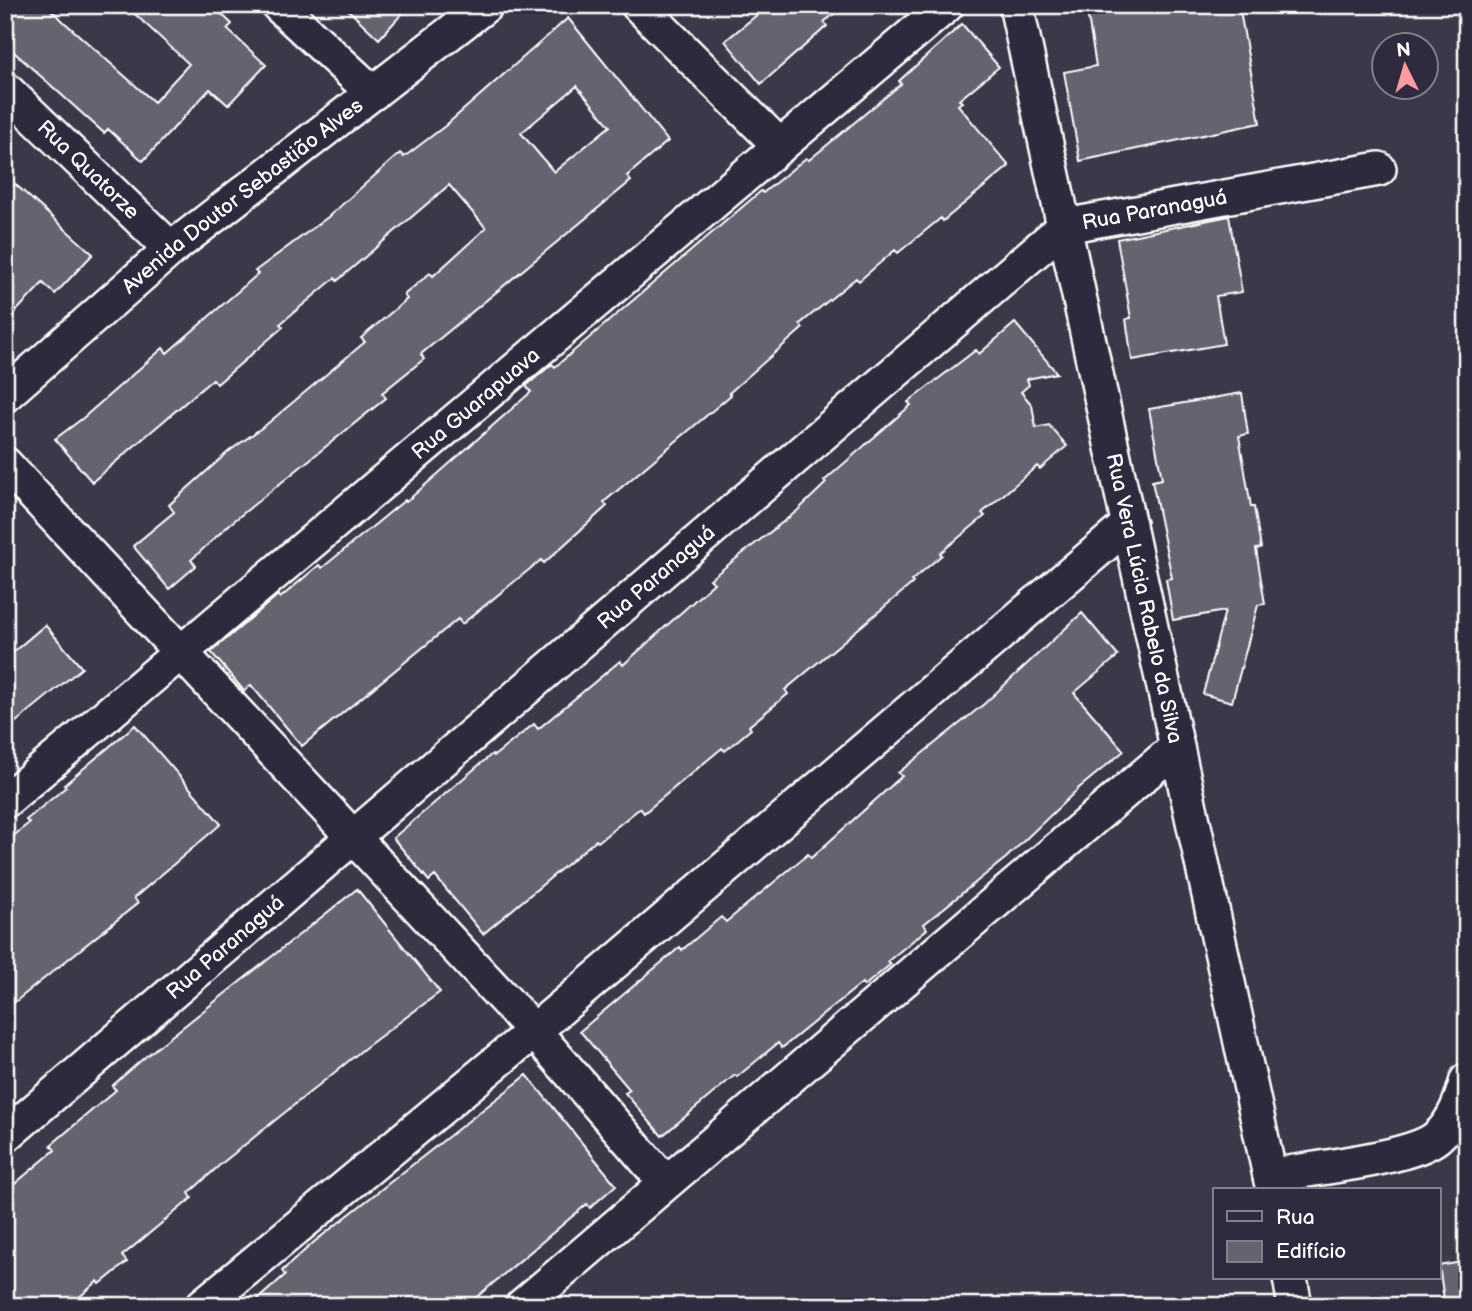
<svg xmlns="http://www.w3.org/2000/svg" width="1472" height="1311" viewBox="0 0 1472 1311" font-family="'Balsamiq Sans',sans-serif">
<rect width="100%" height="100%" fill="#3c3749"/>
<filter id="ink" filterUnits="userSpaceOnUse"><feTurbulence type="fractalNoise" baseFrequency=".0143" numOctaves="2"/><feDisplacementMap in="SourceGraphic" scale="14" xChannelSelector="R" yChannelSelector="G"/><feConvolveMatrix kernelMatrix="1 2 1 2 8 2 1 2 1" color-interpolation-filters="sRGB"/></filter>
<g filter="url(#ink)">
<path fill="#666270" stroke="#fff" stroke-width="2" fill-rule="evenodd" d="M5,5H45L154,102L189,64L125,5H212L232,24L227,29L266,65L228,105L210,89L143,161L108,129L104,133L5,44Z
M343,5H410L379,39Z
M769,5H845L824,22L827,26L761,84L725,41Z
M1086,5H1239L1260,123L1080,161L1064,72L1096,66Z
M568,18L668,141L627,176L631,181L421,354L424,359L382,393L386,398L230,524L191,560L196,566L169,589L133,546L174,512L169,505L228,452L267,424L365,342L361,338L407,299L404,295L430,273L433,276L486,228L449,185L337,281L335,278L280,324L283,327L217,384L213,379L92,482L55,439L83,418L163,348L167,353L258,274L255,271L328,217L400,153L404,157L445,126ZM577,86L610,126L554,172L521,133Z
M962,24L999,67L959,100L962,102L958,105L1009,166L943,221L941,218L898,253L895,250L859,281L856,278L800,324L803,328L729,393L731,395L604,502L607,506L544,563L541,560L462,624L458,619L302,746L251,685L244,691L211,652L278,595L280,598L319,565L322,568L405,500L406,502L531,392L526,386L552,364L555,367L761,191L763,193L806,158L809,160L901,84L899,81Z
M5,175L93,254L55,294L43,283L5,323Z
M1229,216L1242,292L1216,296L1224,344L1132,360L1126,319L1131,318L1117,239Z
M1015,323L1057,373L1027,379L1029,385L1021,392L1032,405L1036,428L1049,425L1067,446L1040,469L1037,466L982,513L985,516L940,553L942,555L911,581L913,583L785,690L788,694L749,726L751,729L725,751L722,748L644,813L640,808L598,842L596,840L483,934L435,876L429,881L393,838L492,754L494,756L534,724L538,729L620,661L623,665L714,583L710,579L797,511L826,483L824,481L911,405L908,402L976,350L979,354Z
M1242,393L1248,434L1239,436L1251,507H1254L1261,548L1256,549L1265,604L1258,605L1232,702L1203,694L1225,611L1173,620L1166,579L1172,578L1152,481L1162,479L1149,409Z
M1082,613L1118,656L1074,693L1124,751L1079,788L1006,858L924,924L927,929L888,961L891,964L864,986L862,983L782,1048L778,1043L737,1077L735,1075L662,1136L625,1093L630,1090L580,1031L680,947L682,950L721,917L726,922L808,854L811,858L902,776L898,773L984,704Z
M45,625L82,668L5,731V659Z
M135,725L221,824L134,898L138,903L5,1010V843L29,823L26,820L66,787L64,785Z
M357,889L440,992L366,1047L221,1164L189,1193L192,1198L122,1256L127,1262L100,1284L98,1281L69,1306H5V1192L55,1150L51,1145L116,1090L112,1086L145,1057Z
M527,1075L616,1185L590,1208L587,1204L466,1306H250L285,1275L282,1271L314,1242Z
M1467,1261V1306H1445L1439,1266Z"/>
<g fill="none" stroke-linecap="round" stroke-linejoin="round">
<g stroke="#fff" stroke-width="38">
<g id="street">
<path d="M278,5L373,93"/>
<path d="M638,5L780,146"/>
<path id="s1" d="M1016,5L1273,1190"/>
<path id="s2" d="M5,89L171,249"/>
<path id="s3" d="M5,395L171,249L486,5"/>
<path d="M5,464L534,1031L665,1182"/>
<path id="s4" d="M5,801L947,5"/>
<path id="s5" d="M5,1136L1065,226L1379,169"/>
<path d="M1270,1176C1307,1169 1411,1159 1437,1137C1454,1122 1461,1101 1467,1080"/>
<path d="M1290,1278L1295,1306"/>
<path d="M202,1306L534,1031L1129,524"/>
<path d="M522,1306L1177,747"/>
</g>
</g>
<use href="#street" stroke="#2f2a3d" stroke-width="33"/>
</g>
</g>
<g text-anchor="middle" stroke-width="5" stroke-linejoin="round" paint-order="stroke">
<g font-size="21" fill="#fff" stroke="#2f2a3d">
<text dy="7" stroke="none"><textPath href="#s2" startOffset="116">Rua Quatorze</textPath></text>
<text dy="7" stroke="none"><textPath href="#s3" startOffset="310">Avenida Doutor Sebastião Alves</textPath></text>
<text dy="7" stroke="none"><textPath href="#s5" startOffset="1488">Rua Paranaguá</textPath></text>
<text dy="7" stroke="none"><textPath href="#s4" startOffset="616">Rua Guarapuava</textPath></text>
<text dy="7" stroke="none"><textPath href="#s5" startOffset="858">Rua Paranaguá</textPath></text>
<text dy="7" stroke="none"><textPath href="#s1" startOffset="607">Rua Vera Lúcia Rabelo da Silva</textPath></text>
<text dy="7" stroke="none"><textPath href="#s5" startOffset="290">Rua Paranaguá</textPath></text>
</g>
</g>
<rect width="1472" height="1311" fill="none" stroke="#2f2a3d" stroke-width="28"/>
<rect x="14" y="14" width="1444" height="1283" fill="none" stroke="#fff" stroke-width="2.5" filter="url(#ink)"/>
<rect x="1213" y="1188" width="228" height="91" fill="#2f2a3d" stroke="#827f8b" stroke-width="2"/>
<rect x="1227" y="1211" width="35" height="10" fill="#2f2a3d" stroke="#827f8b" stroke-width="2"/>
<text x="1276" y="1224" font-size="21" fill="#ffffff">Rua</text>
<rect x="1227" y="1241" width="35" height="21" fill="#666270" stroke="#827f8b" stroke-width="2"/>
<text x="1276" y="1258" font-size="21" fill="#ffffff">Edifício</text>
<g transform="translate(1405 66) rotate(355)"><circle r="33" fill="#2f2a3d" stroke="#827f8b" stroke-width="2"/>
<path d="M0-5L12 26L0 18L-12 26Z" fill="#ff9aa2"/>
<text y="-10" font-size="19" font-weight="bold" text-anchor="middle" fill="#ffffff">N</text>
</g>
</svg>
